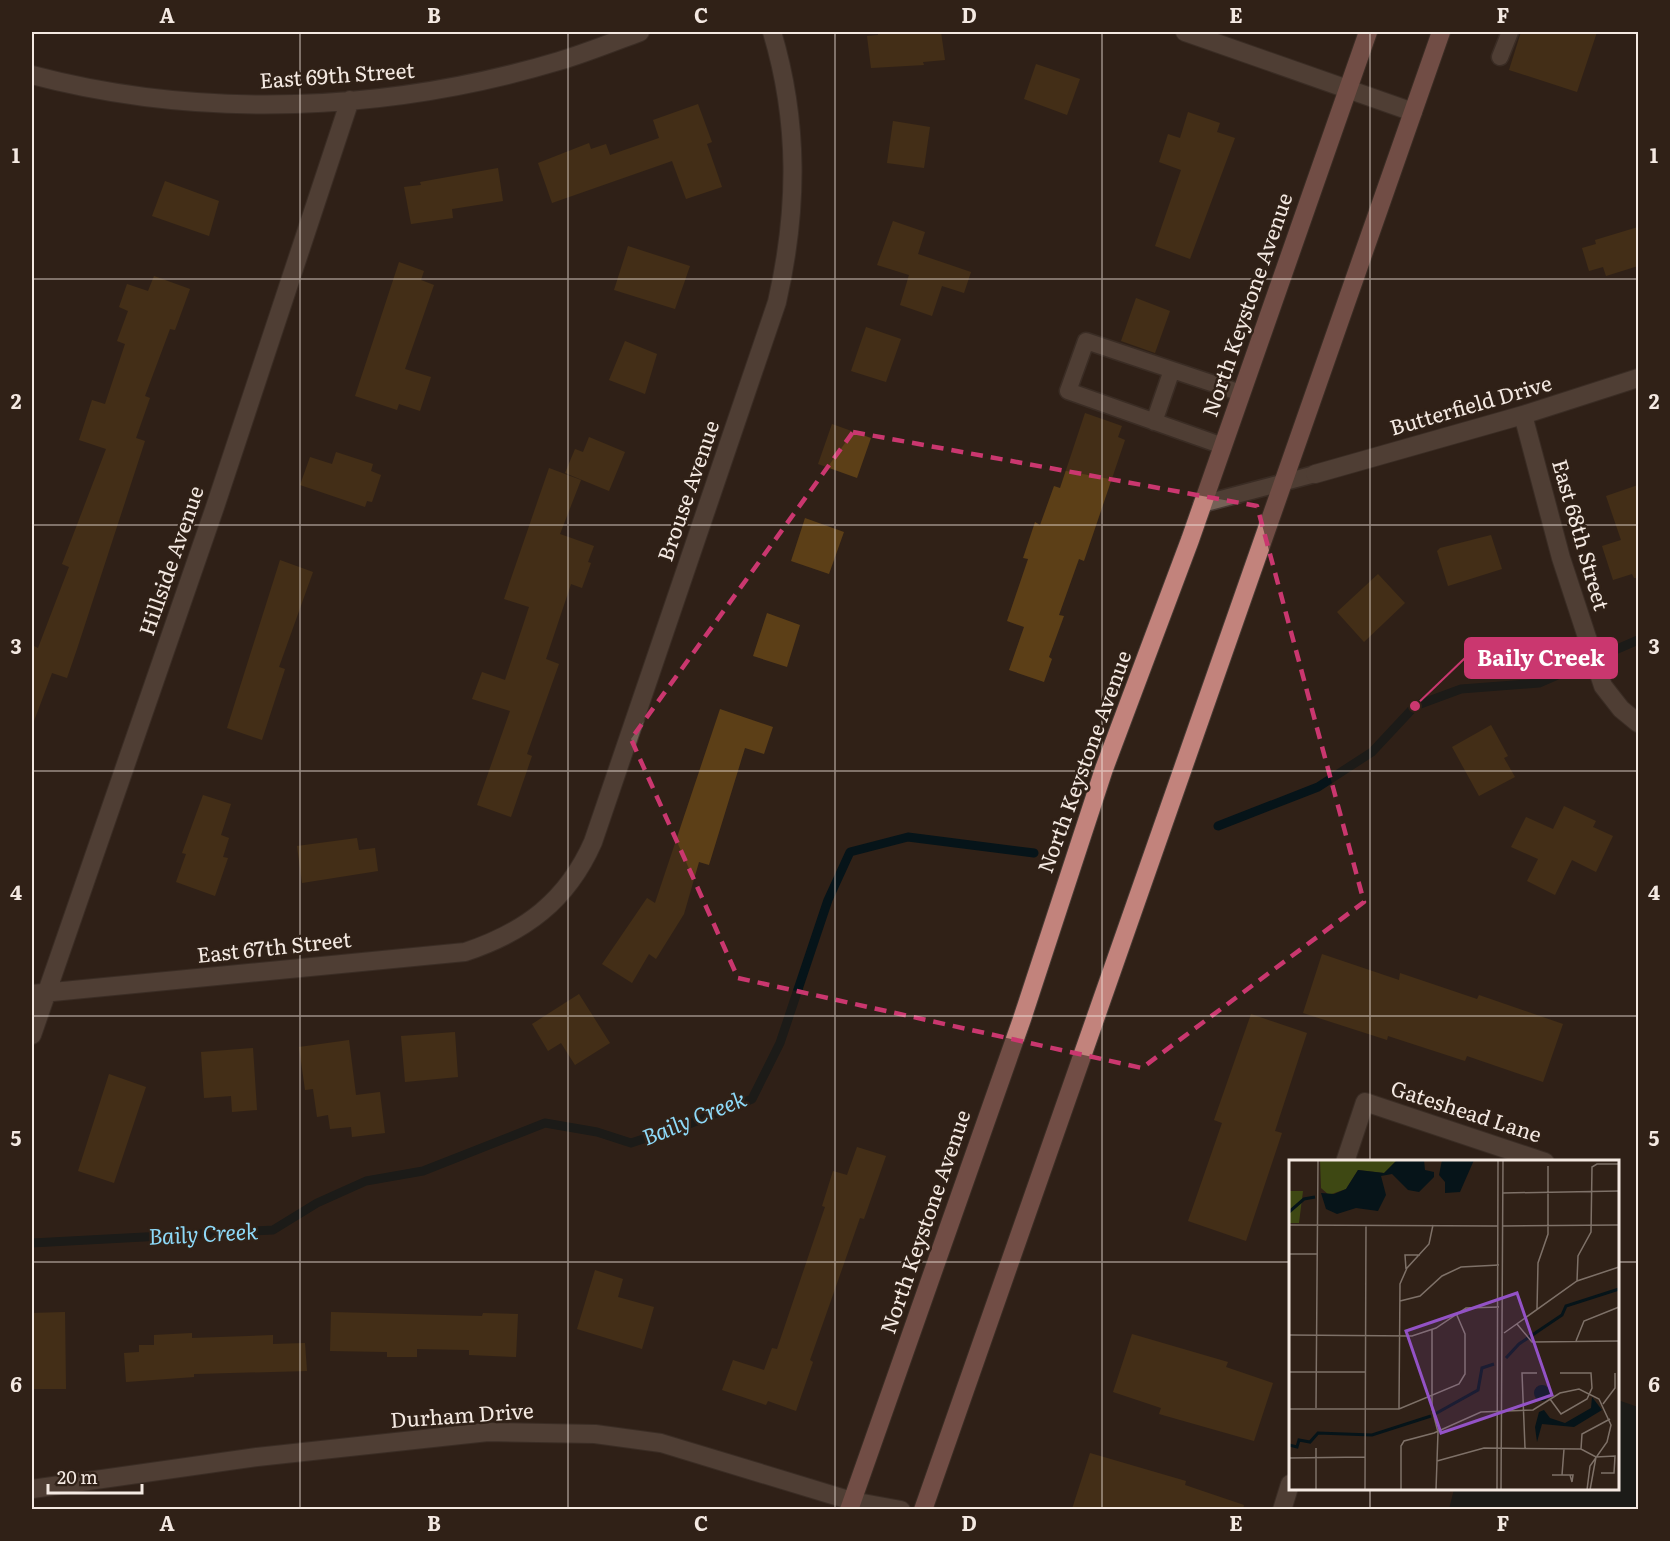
<svg xmlns="http://www.w3.org/2000/svg" width="1670" height="1541" viewBox="0 0 1670 1541" font-family="Literata,serif">
<rect width="100%" height="100%" fill="#302117"/>
<path fill="#061419" d="M1618,1400L1638,1407V1509H1449L1454,1489L1618,1488Z"/>
<g fill="none" stroke-linecap="round" stroke-linejoin="round">
<path stroke="#061419" stroke-width="9" d="M1218,826L1318,787L1372,752L1415,706L1461,689L1539,683L1638,640
M32,1243L273,1230L317,1203L366,1181L423,1171L545,1123L597,1132L631,1143L689,1124L752,1099L780,1043L828,900L850,852L908,837L1034,853"/>
</g>
<path fill="#5c3f17" d="M878,32H941L945,60L923,62L924,65L871,68L867,36L878,35Z
M1521,32H1597L1577,92L1509,70Z
M1036,64L1080,79L1067,115L1024,99Z
M698,104L712,142L707,144L722,187L686,199L672,161L552,203L538,163L589,143L591,149L606,144L610,155L659,138L653,120Z
M1188,112L1220,123L1217,132L1235,138L1190,259L1155,246L1181,170L1159,162L1168,134L1180,138Z
M893,121L930,127L924,168L887,163Z
M498,168L503,201L452,209L453,218L411,224L404,187L421,185L420,182Z
M165,181L219,201L209,236L152,216Z
M893,221L925,232L918,254L971,272L964,293L942,286L932,316L900,305L909,275L877,265Z
M1638,227V266L1606,276L1603,267L1589,271L1582,248L1596,244L1595,240Z
M628,246L690,266L675,309L614,290Z
M399,262L424,271L421,280L434,285L405,369L431,377L420,411L399,404L397,410L355,396Z
M154,276L190,289L175,330L170,329L145,396L150,398L136,438L145,441L77,649L67,678L52,673L34,721H32V645L38,648L69,567L62,564L106,449L79,440L92,400L105,404L125,344L117,341L128,311L119,307L127,284L148,291Z
M1136,298L1170,311L1155,353L1121,341Z
M866,327L901,339L886,382L851,371Z
M625,341L657,354L645,394L609,380Z
M1085,413L1122,426L1118,437L1125,440L1084,561L1079,559L1059,615L1064,616L1049,657L1052,659L1044,682L1009,670L1024,627L1007,621L1028,559L1023,558L1035,522L1040,525L1054,486L1060,488Z
M832,424L871,438L857,478L818,464Z
M589,437L625,452L609,491L565,473L575,449L583,452Z
M336,452L373,464L371,471L381,475L372,502L367,501L365,507L300,485L310,457L332,464Z
M549,468L581,480L560,534L594,546L588,562L591,563L582,588L571,584L546,659L559,664L527,754L532,756L511,817L477,805L510,711L472,699L482,672L505,680L529,607L504,599Z
M1638,485V578H1634L1632,574L1613,580L1602,546L1621,540L1606,496Z
M805,518L844,532L829,574L791,561Z
M1491,535L1502,569L1448,586L1437,551L1440,548Z
M280,560L313,572L279,667L285,669L262,740L227,728Z
M1378,574L1405,603L1364,642L1337,612Z
M767,613L800,625L787,667L753,656Z
M720,709L773,727L764,754L745,748L709,865L699,862L684,914L656,959L649,954L632,983L602,964L647,898L655,903Z
M1491,725L1508,756L1504,758L1515,777L1479,796L1452,747Z
M203,795L231,804L221,835L229,838L223,857L228,858L215,896L176,882L186,854L182,853Z
M1564,806L1596,821L1593,827L1613,836L1596,872L1572,860L1555,895L1527,881L1538,859L1511,847L1526,817L1553,829Z
M357,838L359,850L375,848L378,871L302,883L297,846Z
M1322,954L1399,980L1400,973L1477,999L1479,995L1563,1024L1543,1082L1467,1056L1465,1061L1388,1036L1387,1040L1303,1013Z
M579,994L610,1043L575,1065L561,1043L548,1051L532,1024Z
M1251,1014L1307,1033L1275,1131L1282,1133L1246,1241L1188,1221L1222,1123L1214,1120Z
M455,1032L458,1077L405,1082L401,1036Z
M349,1040L356,1095L380,1092L385,1133L352,1137L351,1127L330,1129L328,1115L317,1117L313,1089L305,1090L299,1047Z
M253,1048L257,1110L232,1112L231,1096L204,1098L201,1052Z
M109,1074L146,1087L114,1183L78,1171Z
M857,1147L886,1156L864,1219L860,1218L810,1360L813,1362L796,1411L768,1401L766,1405L722,1390L733,1360L764,1370L772,1348L777,1349L825,1207L822,1206L833,1171L847,1175Z
M595,1270L623,1279L618,1297L654,1307L642,1349L577,1329Z
M65,1312L66,1389H32V1313Z
M331,1312L482,1316L483,1313L518,1314L516,1357L469,1355V1350L417,1349V1357H387V1352L330,1351Z
M192,1333V1338L273,1335V1344L305,1343L307,1371L194,1374V1377L126,1382L124,1353L139,1352V1345H154V1335Z
M1132,1334L1228,1362L1226,1367L1273,1383L1254,1441L1159,1414L1161,1408L1113,1392Z
M1090,1453L1186,1481L1185,1485L1244,1505L1243,1509H1072Z"/>
<g fill="none" stroke-linecap="round" stroke-linejoin="round">
<g stroke="#483b34" stroke-width="19">
<path id="lane" d="M1500,57L1510,32
M1154,422L1172,370
M1223,446L1068,391L1086,341L1241,393
M1202,504L1315,474"/>
</g>
<g stroke="#483b34" stroke-width="20">
<path id="street" d="M1185,32L1413,112
M32,75C203,120 389,112 559,61C586,53 613,42 640,32
M1523,415L1561,558L1603,686L1621,709L1638,723
M1315,474L1523,415L1638,378
M32,994L465,952C525,932 567,901 593,842L777,302C798,210 799,122 772,32
M32,1035L215,507L350,100
M1345,1162L1365,1102L1545,1162
M32,1489L257,1457L488,1432L595,1434L661,1443L852,1501L901,1510
M1282,1510L1290,1484"/>
</g>
<g stroke="#483b34" stroke-width="20">
<path id="primary" d="M849,1510L1022,1019L1104,769L1190,540L1368,32
M923,1510L1441,32"/>
</g>
<use href="#lane" stroke="#756257" stroke-width="16"/>
<use href="#street" stroke="#756257" stroke-width="18"/>
<use href="#primary" stroke="#c2837c" stroke-width="18"/>
</g>
<path d="M0 0H1670V1541H0ZM853,432L1257,506L1364,902L1142,1068L738,978L631,739Z" fill="#302117" fill-opacity=".55" fill-rule="evenodd"/>
<path fill="none" stroke="#ca376f" stroke-width="4.5" stroke-dasharray="12 8" stroke-linejoin="round" d="M853,432L1257,506L1364,902L1142,1068L738,978L631,739Z"/>
<path fill="none" stroke="#f4e9e2" stroke-width="1.5" stroke-opacity="0.55" d="M300,32V1510M568,32V1510M835,32V1510M1102,32V1510M1370,32V1162M32,279H1638M32,525H1638M32,771H1638M32,1016H1638M32,1262H1290M1618,1262H1638M1370,1488V1510"/>
<g text-anchor="middle" stroke-width="5" stroke-linejoin="round" paint-order="stroke">
<g font-size="21" fill="#f4e9e2" stroke="#302117">
<text transform="translate(337 76) rotate(-4)" y="7">East 69th Street</text>
<text transform="translate(1248 305) rotate(-71)" y="7">North Keystone Avenue</text>
<text transform="translate(1471 406) rotate(-16)" y="7">Butterfield Drive</text>
<text transform="translate(689 491) rotate(-71)" y="7">Brouse Avenue</text>
<text transform="translate(1580 535) rotate(74)" y="7">East 68th Street</text>
<text transform="translate(172 561) rotate(-71)" y="7">Hillside Avenue</text>
<text transform="translate(1085 762) rotate(-70)" y="7">North Keystone Avenue</text>
<text transform="translate(274 948) rotate(-6)" y="7">East 67th Street</text>
<text transform="translate(1466 1112) rotate(18)" y="7">Gateshead Lane</text>
<text transform="translate(926 1222) rotate(-71)" y="7">North Keystone Avenue</text>
<text transform="translate(462 1416) rotate(-4)" y="7">Durham Drive</text>
</g>
<g font-size="22" font-style="italic" fill="#8edaf9" stroke="#302117">
<text transform="translate(694 1118) rotate(-22)" y="8">Baily Creek</text>
<text transform="translate(203 1234) rotate(-3)" y="8">Baily Creek</text>
</g>
</g>
<g transform="translate(1289 1160)">
<rect width="330" height="330" fill="#302117"/>
<path d="M31,0H108L95,13L69,10L57,29L40,35L32,28ZM0,31H14L10,63H0Z" fill="#3e4813"/>
<path d="M108,0H135L136,10L145,12V17L130,32L119,30L103,14L92,16L97,35L89,51L67,48L48,54L37,49L32,33L45,34L57,29L69,10L95,13ZM153,0H185L171,32L156,33V22L150,15ZM245 233a8 8 0 1 1 16 0a8 8 0 1 1-16 0ZM303,237L313,250L285,267L253,264L248,282L246,267L250,252L255,250L261,258L276,263L302,248Z" fill="#061419"/>
<path fill="none" stroke="#061419" stroke-width="3" d="M0,52L15,39L26,37M217,198L230,184L273,155L277,146L330,129M146,254L189,230L193,208L205,204M0,285L8,287L10,280L21,282L29,273L83,275L142,256"/>
<path fill="none" stroke="#7e7168" stroke-width="1.5" d="M214,33L330,31M0,65L209,66M213,66L330,65M0,94H28M117,109L116,95H131M288,121L289,96L302,72L303,7L308,4H330M111,141L131,136L153,116L172,107L210,105M248,149L249,103L259,74V6M228,164L243,182L330,181M143,170V249L149,272L147,330M215,173L288,121L330,107M0,175L123,176L147,168L177,148L210,147M287,181L295,161L330,147M0,212H76M261,239L272,254L298,239L303,228L302,213H271M314,244L326,228V213M27,248L29,0M0,249H110L170,224L176,214V174L167,153M110,249L111,124L118,108L140,84L144,65M236,288L233,213H248M292,289L293,274L321,259M0,298L76,297M148,301L195,288L292,289L307,297L326,296L325,313H312M263,315H284L283,322L281,315M273,315L275,289M27,330V288M76,330L77,65M112,330V286L115,281L145,273L192,252L244,250L271,233L290,229L310,239L322,265L318,282L301,306L298,330M208,330L209,0M212,330L214,0M301,330L307,297"/>
<path fill="#9352c6" fill-opacity="0.15" stroke="#9352c6" stroke-width="3" d="M228,133L263,235L152,273L117,171Z"/>
<rect width="330" height="330" fill="none" stroke="#f4e9e2" stroke-width="3"/>
</g>
<path fill="none" stroke="#ca376f" stroke-width="2" d="M1415 706L1465 658"/>
<circle fill="#ca376f" stroke="#302117" stroke-width="2" cx="1415" cy="706" r="6"/>
<rect fill="#ca376f" stroke="#ca376f" stroke-width="2" x="1465" y="638" width="152" height="40" rx="6"/>
<g font-size="22" text-anchor="middle" font-weight="bold" fill="#fff">
<text x="1541" y="666">Baily Creek</text>
</g>
<rect width="1670" height="1541" fill="none" stroke="#302117" stroke-width="66"/>
<path d="M48 1484v9h94v-9" fill="none" stroke="#f4e9e2" stroke-width="3"/>
<text x="57" y="1484" font-size="18" fill="#f4e9e2" stroke="#302117" stroke-width="4.5" paint-order="stroke">20 m</text>
<rect x="33" y="33" width="1604" height="1475" fill="none" stroke="#f4e9e2" stroke-width="2"/>
<g font-size="20" text-anchor="middle" font-weight="bold" fill="#f4e9e2">
<text x="167" y="23">A</text>
<text x="434" y="23">B</text>
<text x="701" y="23">C</text>
<text x="969" y="23">D</text>
<text x="1236" y="23">E</text>
<text x="1503" y="23">F</text>
<text x="16" y="163">1</text>
<text x="1654" y="163">1</text>
<text x="16" y="409">2</text>
<text x="1654" y="409">2</text>
<text x="16" y="654">3</text>
<text x="1654" y="654">3</text>
<text x="16" y="900">4</text>
<text x="1654" y="900">4</text>
<text x="16" y="1146">5</text>
<text x="1654" y="1146">5</text>
<text x="16" y="1392">6</text>
<text x="1654" y="1392">6</text>
<text x="167" y="1531">A</text>
<text x="434" y="1531">B</text>
<text x="701" y="1531">C</text>
<text x="969" y="1531">D</text>
<text x="1236" y="1531">E</text>
<text x="1503" y="1531">F</text>
</g>
</svg>
